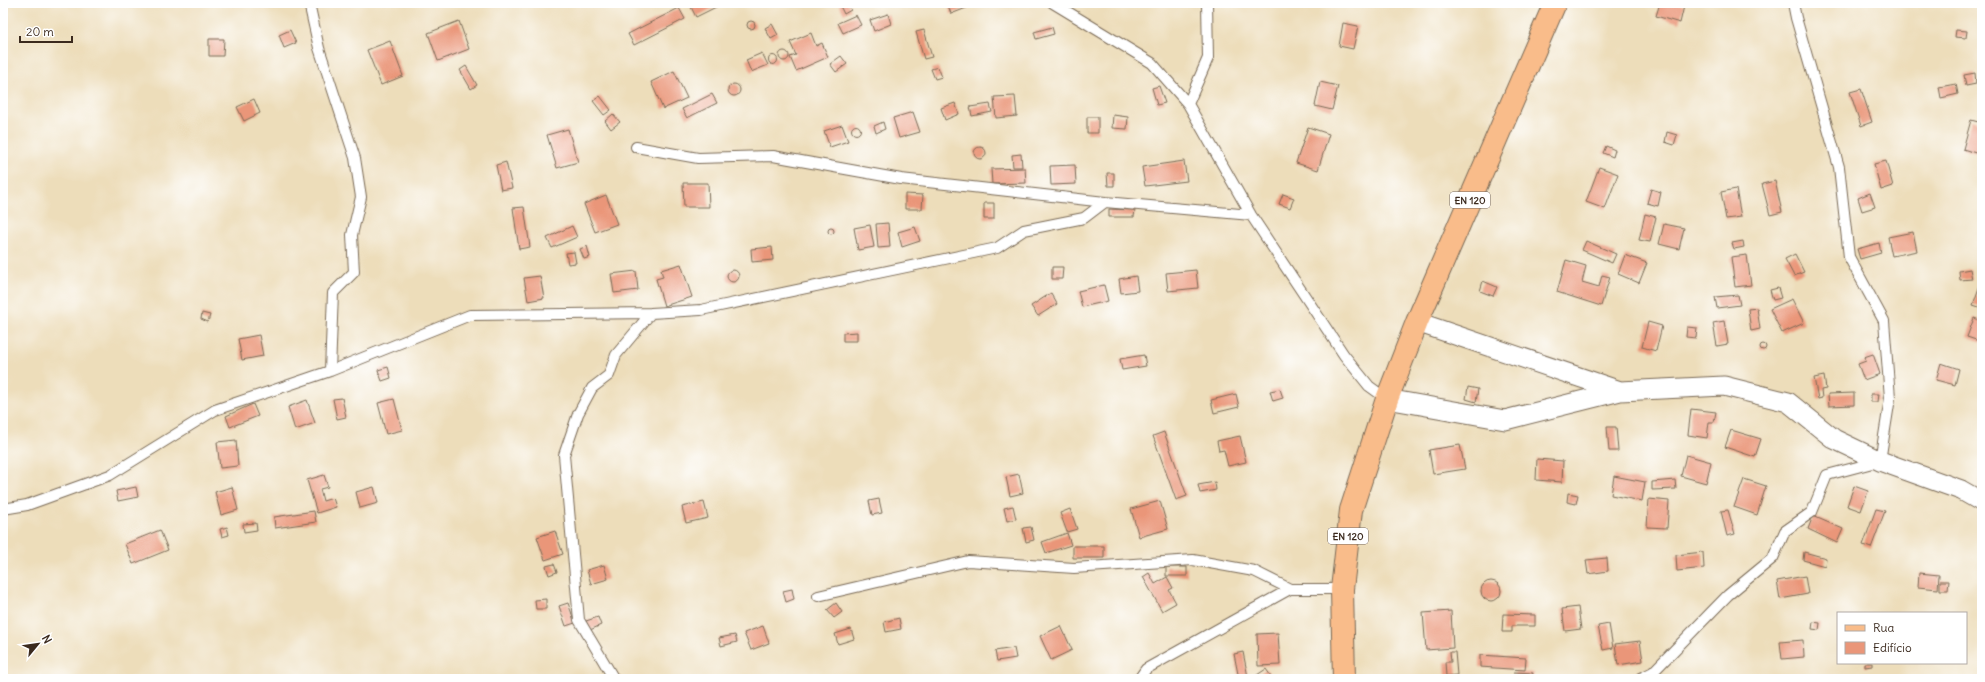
<svg xmlns="http://www.w3.org/2000/svg" width="1985" height="682" viewBox="0 0 1985 682" font-family="Delius,sans-serif">
<rect width="100%" height="100%" fill="#fff"/>
<filter id="ink" filterUnits="userSpaceOnUse"><feTurbulence type="fractalNoise" baseFrequency=".025" numOctaves="2"/><feDisplacementMap in="SourceGraphic" scale="8" xChannelSelector="R" yChannelSelector="G"/><feConvolveMatrix kernelMatrix="1 2 1 2 8 2 1 2 1" color-interpolation-filters="sRGB"/></filter>
<filter id="wash" filterUnits="userSpaceOnUse"><feTurbulence type="fractalNoise" baseFrequency=".012" numOctaves="4" result="noise"/><feDisplacementMap in="SourceGraphic" scale="16" xChannelSelector="R" yChannelSelector="G"/><feGaussianBlur stdDeviation="0.9" result="paint"/><feColorMatrix in="noise" values="0 0 0 0 0 0 0 0 0 0 0 0 0 0 0 0 0 1.4 0 .05"/><feComposite in="paint" operator="in"/></filter>
<g filter="url(#wash)">
<rect width="100%" height="100%" fill="#edddba"/>
<g id="blocks">
<path fill="#ea9679" d="M693,3H724L696,17L690,5Z
M841,3H848L851,10L844,14L839,4Z
M953,3H979L951,14L948,5Z
M1660,3H1673L1684,6L1680,23L1656,16Z
M679,8L685,19L634,45L628,34Z
M888,14L891,24L874,31L870,20Z
M856,15L861,25L843,33L838,23Z
M459,21L469,49L438,61L428,33Z
M747 25a4 4 0 1 1 8 0a4 4 0 1 1-8 0Z
M1343,23L1358,26L1353,49L1339,46Z
M772,24L778,35L771,39L765,28Z
M1052,27L1054,34L1036,39L1034,32Z
M290,30L296,43L284,48L279,35Z
M924,30L932,57L924,59L916,32Z
M1956,30L1967,31L1966,38L1955,37Z
M811,33L816,46L822,43L828,57L796,71L790,57L796,55L790,42Z
M209,39H224L223,56H209Z
M390,41L403,76L381,85L367,50Z
M779 56a5 5 0 1 1 10 0a5 5 0 1 1-10 0Z
M762,53L768,65L751,72L746,60Z
M768.5 60a4.5 4.5 0 1 1 9 0a4.5 4.5 0 1 1-9 0Z
M841,56L847,64L836,72L830,64Z
M466,66L477,85L471,89L460,70Z
M938,67L942,77L935,79L931,69Z
M674,71L687,98L663,109L651,82Z
M1975,73L1976,84L1966,86L1964,75Z
M1320,82L1338,86L1332,110L1315,106Z
M1956,84L1958,94L1941,98L1939,87Z
M728 90a6 6 0 1 1 12 0a6 6 0 1 1-12 0Z
M1159,86L1165,103L1157,105L1152,88Z
M1861,89L1872,122L1861,126L1850,92Z
M712,94L717,103L687,118L682,109Z
M600,96L611,110L604,115L593,101Z
M1015,96L1017,116L996,118L994,97Z
M254,99L260,113L244,121L237,107Z
M955,103L959,114L945,120L941,108Z
M990,104L992,112L972,116L970,107Z
M913,112L920,132L899,138L893,118Z
M613,114L620,122L611,129L605,121Z
M1113,115L1128,117L1127,129L1112,128Z
M1087,117H1098V133H1087Z
M1971,120L1982,123V155L1963,149Z
M883,122L885,129L876,133L874,126Z
M842,125L848,141L830,147L824,131Z
M851.5 130a4.5 4.5 0 1 1 9 0a4.5 4.5 0 1 1-9 0Z
M1308,127L1329,134L1318,170L1296,163Z
M568,129L578,162L557,168L547,135Z
M1667,132L1677,135L1674,145L1665,142Z
M1606,146L1615,150L1613,157L1603,153Z
M974 153a6 6 0 1 1 12 0a6 6 0 1 1-12 0Z
M1021,154L1022,167H1013L1012,155Z
M1184,161L1187,181L1145,186L1142,167Z
M1886,161L1893,186L1881,190L1874,164Z
M506,162L512,188L501,190L496,165Z
M1075,165L1076,184L1051,185L1050,166Z
M1599,167L1618,174L1605,209L1586,202Z
M1025,168L1026,183L992,184L991,169Z
M1107,173H1114V186H1108Z
M1775,181L1782,212L1770,215L1762,184Z
M683,183H708L709,207H684Z
M1651,189L1661,192L1658,206L1647,203Z
M1736,189L1741,217L1726,219L1721,192Z
M1870,193L1875,207L1862,211L1858,198Z
M905,194L923,195L922,209H905Z
M1283,194L1294,198L1290,208L1279,204Z
M606,195L617,224L595,232L584,204Z
M984,203H994V219H984Z
M524,207L530,247L519,249L513,208Z
M1109,209L1135,210L1134,217H1109Z
M1645,214L1656,217L1650,242L1639,240Z
M888,223L890,247L878,248L876,224Z
M1664,224L1684,228L1679,249L1659,244Z
M870,225L874,247L858,250L854,228Z
M572,226L577,237L552,248L547,238Z
M915,227L920,241L902,247L898,232Z
M828 231a3 3 0 1 1 6 0a3 3 0 1 1-6 0Z
M1913,232L1917,251L1892,256L1888,237Z
M1586,241L1616,254L1612,263L1582,250Z
M1743,241L1744,247L1734,249L1732,243Z
M1879,243L1881,253L1860,259L1857,249Z
M587,246L590,257L584,259L580,249Z
M772,247L773,260L752,262L751,249Z
M574,252L576,263L568,264L566,253Z
M1795,254L1804,272L1794,276L1785,259Z
M1625,255L1647,263L1639,283L1618,274Z
M1747,255L1751,285L1735,287L1731,257Z
M1566,260L1586,266L1582,282L1599,287L1602,275L1610,277L1601,306L1557,292Z
M681,264L692,297L664,306L656,279L663,277L661,270Z
M1052,267H1063L1062,279H1052Z
M1970,269L1972,279L1960,280L1959,271Z
M727 276a6 6 0 1 1 12 0a6 6 0 1 1-12 0Z
M1196,270L1198,288L1168,291L1166,273Z
M636,271L638,290L614,293L611,274Z
M540,276L544,298L528,301L524,278Z
M1136,276L1138,291L1121,293L1119,279Z
M1982,279V308L1973,305Z
M1483,281L1497,287L1493,296L1480,291Z
M1104,285L1108,301L1082,307L1078,291Z
M1778,288L1781,298L1773,300L1770,290Z
M1051,293L1057,304L1038,316L1031,306Z
M1738,295L1740,305L1717,308L1715,297Z
M1792,299L1804,323L1782,333L1770,309Z
M1757,308L1760,329L1751,331L1748,309Z
M202,313L210,315L208,322L201,319Z
M1974,318L1982,321V342L1967,337Z
M1724,321L1728,344L1717,346L1713,323Z
M1648,322L1662,326L1656,351L1642,347Z
M1687,327L1697,328L1696,338L1686,337Z
M857,332V341H843V333Z
M259,335L263,356L242,360L238,339Z
M1760 347a3 3 0 1 1 6 0a3 3 0 1 1-6 0Z
M1873,354L1880,374L1864,380L1858,364L1866,361L1864,357Z
M1144,355L1146,366L1122,370L1120,359Z
M1941,363L1959,369L1955,385L1936,380Z
M388,367L391,378L382,381L378,370Z
M1824,376L1826,389L1821,390L1822,398L1818,399L1814,378Z
M1468,387L1478,389L1476,402L1466,399Z
M1280,389L1283,398L1273,401L1270,391Z
M1854,393V405L1829,406L1828,394Z
M1236,394L1239,407L1214,413L1211,400Z
M1871,394H1879L1878,402H1871Z
M342,398L346,417L337,419L333,399Z
M394,399L402,430L386,434L378,403Z
M307,400L315,423L295,430L288,407Z
M253,404L258,416L230,427L226,416Z
M1691,409L1716,412L1714,422H1709L1707,438L1688,435Z
M1607,427H1616L1618,451H1609Z
M1731,430L1761,439L1755,457L1725,447Z
M1164,432L1187,496L1176,500L1153,436Z
M1240,436L1246,462L1228,466L1224,450L1219,451L1217,441Z
M236,440L238,466L220,468L217,442Z
M1460,445L1465,469L1433,474L1429,450Z
M1686,455L1711,462L1706,483L1681,476Z
M1537,459L1563,461L1562,482L1536,480Z
M1019,474L1023,493L1010,496L1006,477Z
M324,475L328,487L320,489L323,501L333,498L336,507L317,513L307,480Z
M1614,476L1645,482L1642,501L1611,495Z
M1744,479L1766,486L1757,515L1734,507Z
M1675,480L1676,489L1652,490V482Z
M1215,482L1216,490L1200,493L1198,485Z
M1854,486L1868,491L1861,511L1847,506Z
M136,487L138,497L118,501L116,491Z
M232,487L238,510L221,515L215,492Z
M374,487L378,503L360,508L356,492Z
M1568,493L1578,495L1576,504L1567,502Z
M879,499L882,513L872,515L869,501Z
M1649,499L1669,501L1667,528L1647,527Z
M1160,501L1168,529L1139,537L1131,509Z
M704,502L708,518L686,523L682,507Z
M1013,506L1016,519L1007,521L1004,508Z
M1070,509L1077,529L1067,532L1060,513Z
M1876,509L1885,511L1871,548L1863,545Z
M1728,510L1735,534L1727,536L1721,511Z
M314,511L316,522L275,528L274,517Z
M1813,516L1843,529L1837,543L1808,529Z
M256,523L257,530L244,532L243,524Z
M227,527L229,535L222,537L220,529Z
M1031,527L1034,540L1026,542L1023,528Z
M160,530L168,550L133,564L125,544Z
M555,531L563,554L545,560L537,537Z
M1067,533L1071,545L1046,553L1042,542Z
M1073,546H1104V558H1073Z
M1703,552L1704,568L1677,571L1676,555Z
M1804,552L1826,558L1825,566L1803,560Z
M1607,558L1608,571L1588,574L1586,560Z
M554,564L557,572L549,575L546,566Z
M604,565L608,579L591,584L587,570Z
M1166,567H1187V576H1166Z
M1149,573L1155,584L1167,577L1173,588L1169,590L1176,603L1162,611L1143,577Z
M1919,573L1939,575L1938,589L1918,587Z
M1805,576L1808,594L1780,599L1777,581Z
M1940,581H1949L1948,590H1940Z
M1481 591a10 10 0 1 1 20 0a10 10 0 1 1-20 0Z
M792,589L794,599L786,602L783,591Z
M546,599V609H536L535,600Z
M568,603L575,623L566,626L559,606Z
M836,603L842,612L834,618L827,610Z
M1578,607L1581,629L1565,631L1562,609Z
M1451,611L1453,648L1426,650L1423,613Z
M1503,614L1535,615V626H1512V632H1502Z
M598,617L601,625L590,630L586,621Z
M899,618L901,629L886,632L884,622Z
M1813,622L1820,623L1819,630L1812,629Z
M1609,624L1613,648L1603,650L1598,626Z
M763,626L769,643L751,650L744,633Z
M1061,626L1072,650L1051,660L1040,636Z
M851,629L854,639L838,644L835,634Z
M1278,633L1280,665L1258,666L1257,634Z
M735,635L737,642L721,646L719,638Z
M1803,640L1804,657L1782,659L1780,642Z
M1640,641L1643,661L1618,665L1615,644Z
M1014,648L1016,658L997,661L995,651Z
M1243,652L1248,677L1239,679L1234,654Z
M1450,652H1455L1457,675L1446,676L1445,662H1451Z
M1480,655L1526,658L1525,670L1480,667Z
M1865,663H1872V666L1865,667Z
M1266,669L1273,679H1251Z
M1514,672L1533,673L1532,679H1514Z"/>
</g>
</g>
<g filter="url(#ink)">
<use href="#blocks" fill-opacity="0" stroke="#796955" stroke-width="1"/>
<g fill="none" stroke-linecap="round" stroke-linejoin="round">
<g stroke="#796955" stroke-width="12">
<path id="lane" d="M309,3L319,48L355,158L361,197L352,235L354,272L333,293L330,371
M1053,3L1152,63L1188,104L1251,215L1344,355L1369,386L1387,399
M1188,104L1208,58L1207,3
M636,147L698,158L773,156L901,179L1105,202L1251,215
M3,509L27,505L110,475L215,410L330,371L470,315L651,313L701,310L997,248L1024,230L1084,218L1105,202
M818,596L968,561L1074,568L1193,560L1254,571L1290,589
M614,679L579,620L564,455L578,414L592,388L609,375L616,355L651,313
M1139,679L1146,669L1290,589H1342
M1639,679L1653,672L1728,595L1773,558L1785,531L1812,512L1827,475L1880,461L1890,398L1884,321L1849,257L1839,167L1796,18L1793,3"/>
</g>
<g stroke="#796955" stroke-width="21">
<path id="street" d="M1417,322L1620,391
M1387,399L1505,420L1620,391L1724,386L1788,402L1834,439L1880,461L1961,490L1982,502"/>
</g>
<g stroke="#796955" stroke-width="24">
<path id="primary" d="M1344,679L1342,589L1351,510L1387,399L1417,322L1555,3"/>
</g>
<use href="#lane" stroke="#fff" stroke-width="10"/>
<use href="#street" stroke="#fff" stroke-width="19"/>
<use href="#primary" stroke="#f9bc8a" stroke-width="22"/>
</g>
</g>
<g text-anchor="middle" stroke-width="4" stroke-linejoin="round" paint-order="stroke">
<g fill="#fff" stroke="#766a62" stroke-width="1">
<rect x="1450" y="192" width="40" height="16" rx="3"/>
<rect x="1328" y="528" width="40" height="16" rx="3"/>
</g>
<g font-size="10" font-weight="bold" fill="#3b2a1e">
<text x="1470" y="204">EN 120</text>
<text x="1348" y="540">EN 120</text>
</g>
</g>
<rect width="1985" height="682" fill="none" stroke="#fff" stroke-width="16"/>
<rect x="1837" y="612" width="130" height="52" fill="#ffffff" stroke="#b1aaa5"/>
<rect x="1845" y="625" width="20" height="6" fill="#f9bc8a" stroke="#b1aaa5"/>
<text x="1873" y="632" font-size="12" fill="#3b2a1e">Rua</text>
<rect x="1845" y="642" width="20" height="12" fill="#ea9679" stroke="#b1aaa5"/>
<text x="1873" y="652" font-size="12" fill="#3b2a1e">Edifício</text>
<g transform="translate(38 644) rotate(61)" stroke="#ffffff" stroke-width="3" paint-order="stroke">
<path d="M0-3L7 15L0 10L-7 15Z" fill="#3b2a1e"/>
<text y="-6" font-size="11" font-weight="bold" text-anchor="middle" fill="#3b2a1e">N</text>
</g>
<path d="M20 36v6h52v-6" fill="none" stroke="#3b2a1e" stroke-width="2"/>
<text x="26" y="36" font-size="12" fill="#3b2a1e" stroke="#ffffff" stroke-width="3" paint-order="stroke">20 m</text>
</svg>
